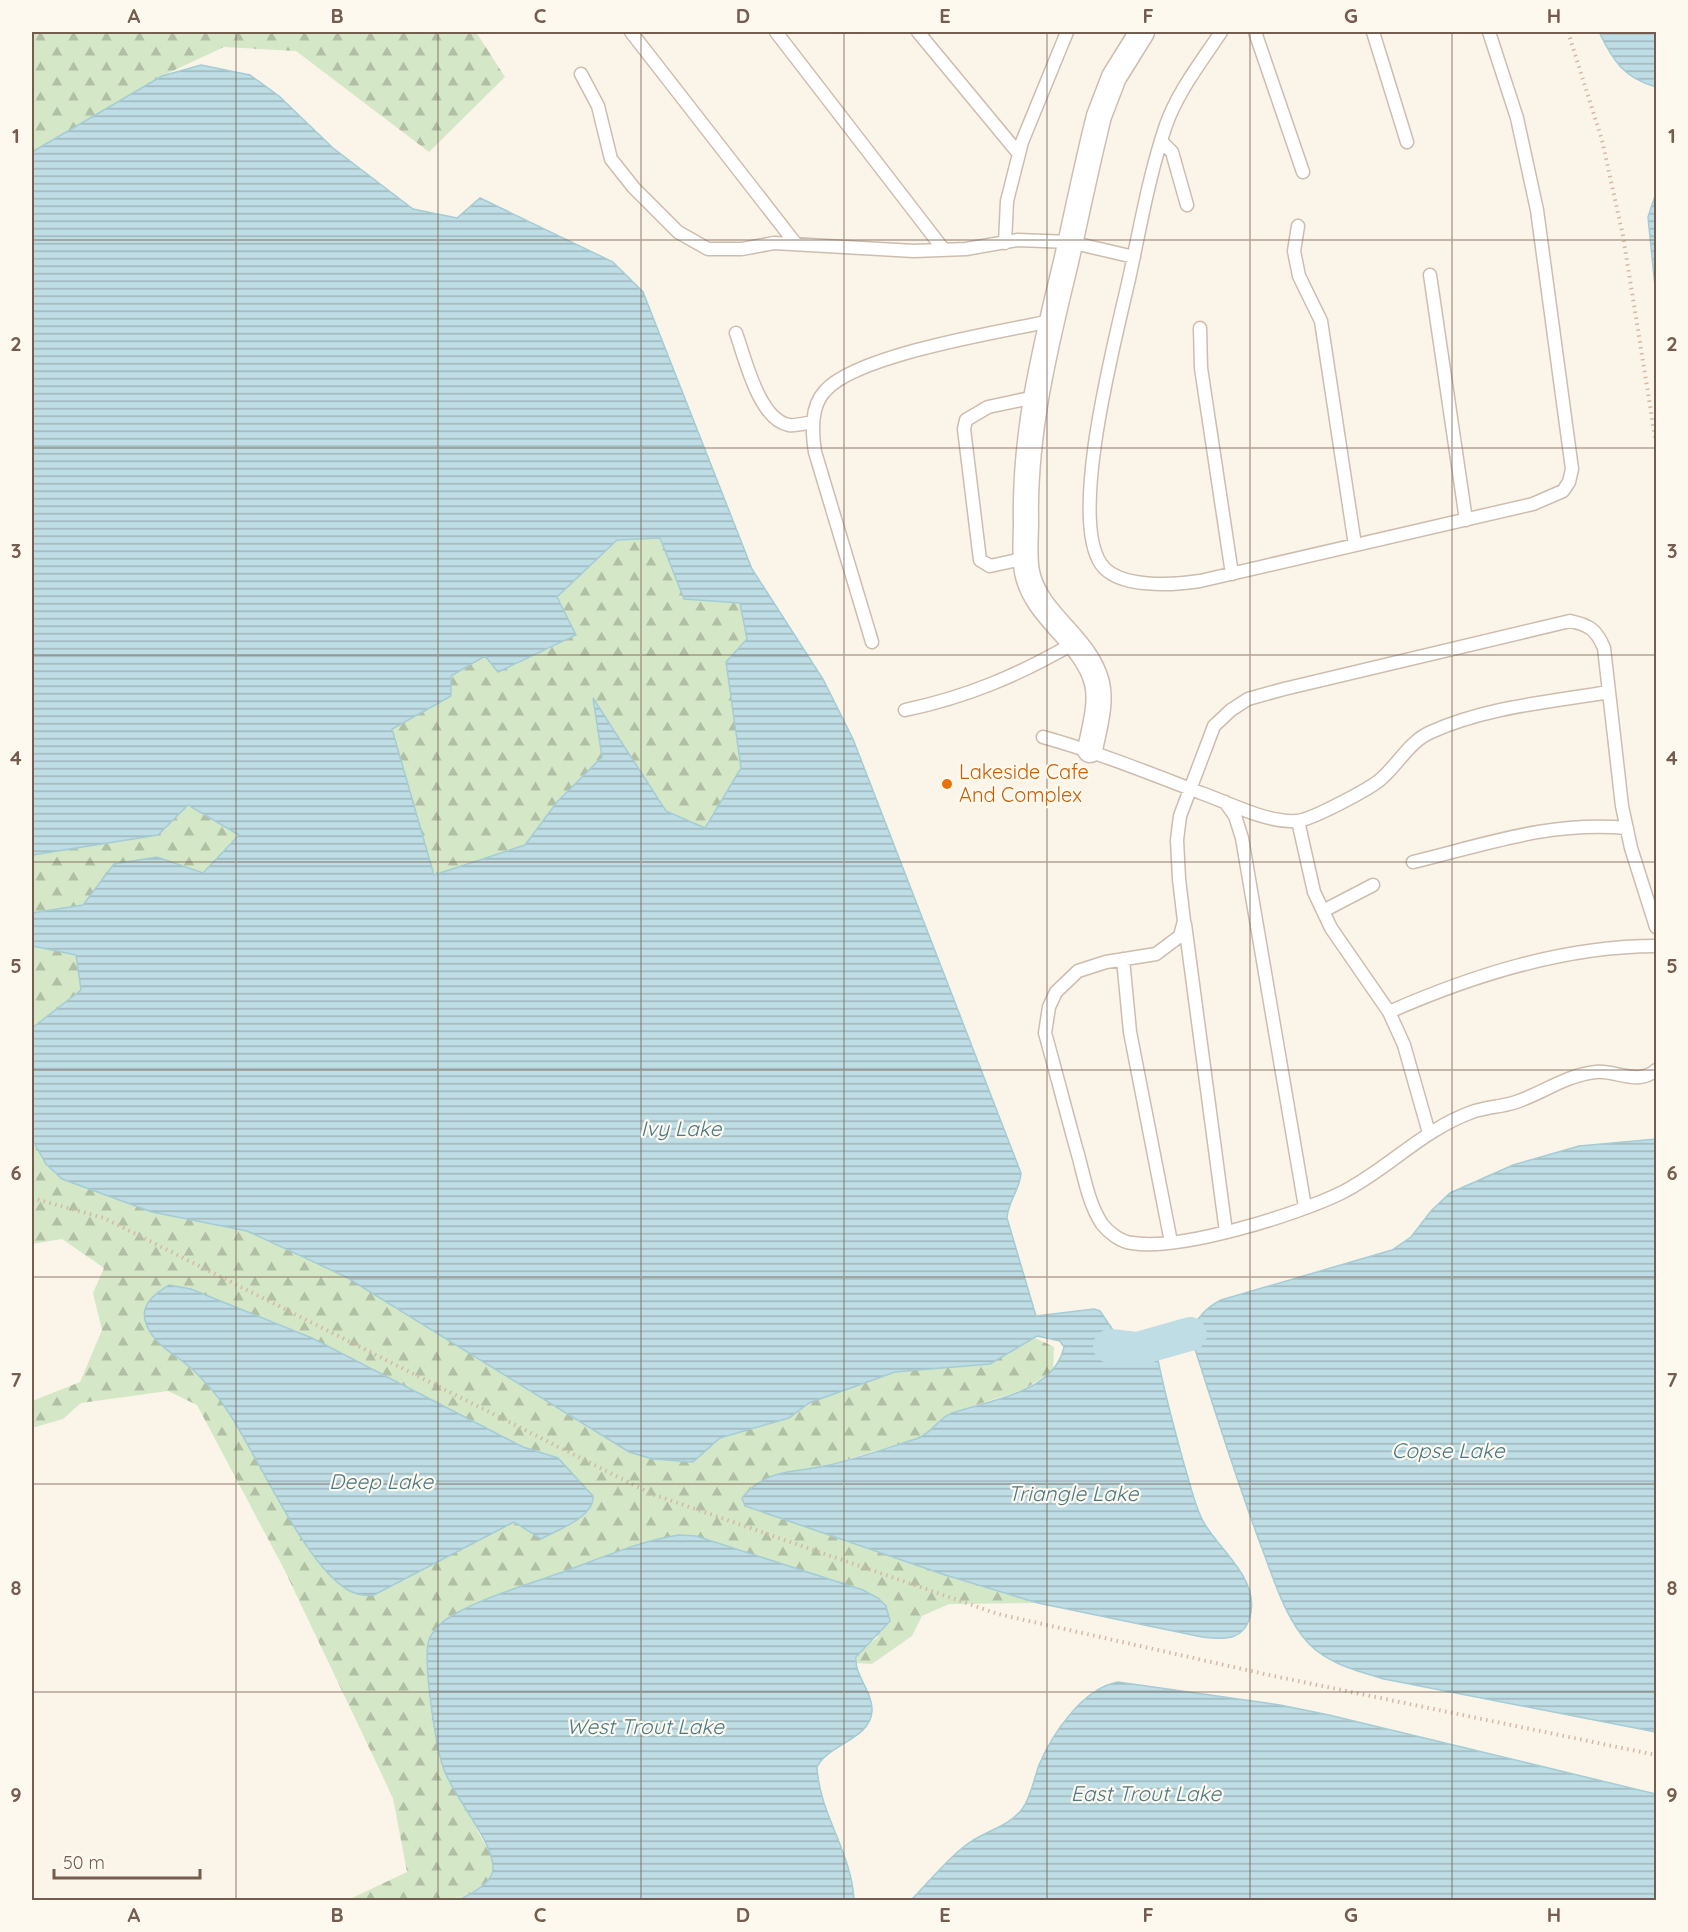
<svg xmlns="http://www.w3.org/2000/svg" width="1688" height="1932" viewBox="0 0 1688 1932" font-family="Quicksand,sans-serif">
<defs>
<pattern id="forest-firs" width="22" height="20" patternUnits="userSpaceOnUse" patternTransform="scale(1.5)"><rect width="22" height="20" fill="#d4e8c8"/><path d="M5 1l3.5 6h-7zM16 11l3.5 6h-7z" fill="#b1bfa5"/></pattern>
<pattern id="water-rules" width="6" height="5" patternUnits="userSpaceOnUse" patternTransform="scale(1.5)"><rect width="6" height="5" fill="#bedde4"/><path d="M0 2.5h6" fill="none" stroke="#9fb6bb"/></pattern>
</defs>
<rect width="100%" height="100%" fill="#fbf5e9"/>
<path fill="url(#forest-firs)" d="M32,32H476L505,77L429,152L296,51L224,47L162,76L32,152Z
M660,537L684,599L740,603L747,639L726,662L741,768L704,828L666,811L594,699L602,757L558,802L525,845L434,875L391,729L451,696V676L486,656L576,635L557,597L617,540Z
M187,805L240,835L203,874L157,857L114,864L83,905L32,913V855L158,835Z
M32,946L76,955L81,990L32,1028Z
M32,1139L46,1164L217,1223L247,1231L346,1277L629,1452L693,1462L720,1438L789,1418L809,1403L895,1372L990,1364L1033,1337L1054,1347L1053,1371L1023,1390L948,1414L928,1435L826,1466L773,1475L945,1575L1038,1603L949,1604L922,1616L912,1636L872,1664L855,1663L860,1651L878,1637L863,1590L696,1536L679,1535L477,1830L491,1855L494,1869L489,1880L460,1900H348L407,1872L393,1798L285,1571L197,1405L168,1391L81,1403L63,1419L32,1428V1401L80,1382L102,1330L93,1293L104,1268L62,1239L32,1244Z"/>
<path fill="url(#water-rules)" stroke="#a5ccd5" stroke-width="1.5" fill-rule="evenodd" d="M1599,32H1656V87C1624,78 1613,61 1599,32Z
M201,65L250,75L279,96L333,148L413,209L457,218L480,198L613,262L643,292L752,569L823,679L853,739L1021,1173C1020,1190 1008,1201 1007,1218L1036,1316L1094,1309L1100,1311L1119,1339L1127,1341L1149,1338L1155,1344C1162,1385 1173,1424 1184,1464C1190,1483 1194,1504 1203,1521C1218,1549 1257,1576 1251,1612C1246,1641 1225,1640 1202,1637L1038,1603L945,1575L745,1506L742,1498C749,1489 763,1478 775,1475C790,1470 808,1470 824,1466C855,1460 886,1448 916,1439C933,1433 938,1418 952,1413C990,1400 1054,1393 1064,1347L1060,1341L1037,1336L990,1364L895,1372L809,1403L789,1418L720,1438L693,1462L653,1459L629,1452L346,1277L247,1231L152,1212L62,1179L46,1164L32,1139V1028L81,990L76,955L32,946V913L83,905L114,864L157,857L203,873L239,835L188,805L158,835L32,855V152L162,76ZM660,538L684,599L740,603L747,639L726,662L741,768L705,828L666,811L593,698L602,757L557,802L525,845L434,875L392,729L451,696V676L485,656L498,672L576,635L557,597L617,540Z
M1656,193V297L1648,217Z
M1656,1139V1732L1384,1679C1358,1671 1331,1665 1310,1645C1286,1620 1275,1583 1263,1551C1236,1480 1214,1407 1190,1334C1196,1319 1207,1307 1221,1300L1392,1250L1411,1237L1431,1211L1450,1193L1513,1165L1579,1146Z
M169,1285L191,1289L312,1338L523,1447L558,1458L593,1496C595,1517 557,1530 541,1539L514,1522L374,1595C364,1596 357,1595 348,1590C305,1566 257,1454 227,1410C217,1395 204,1380 191,1368C174,1353 151,1344 145,1320C141,1302 157,1293 169,1285Z
M679,1535L696,1536L863,1590L878,1598L886,1606L890,1621L856,1657C854,1675 873,1692 872,1711C871,1739 828,1744 817,1767C819,1813 852,1853 854,1900H460C471,1893 494,1883 493,1867C492,1839 453,1797 443,1767C436,1746 421,1654 430,1637C435,1628 444,1620 453,1615C484,1597 521,1587 554,1575C595,1561 637,1541 679,1535Z
M1118,1682L1280,1705L1329,1715L1656,1794V1900H911C929,1882 946,1860 966,1845C984,1831 1009,1827 1023,1808C1031,1796 1034,1779 1039,1765C1052,1734 1083,1688 1118,1682Z"/>
<g fill="none" stroke-linecap="round" stroke-linejoin="round">
<path stroke="#bedde4" stroke-width="34" d="M1110,1346L1137,1349L1190,1334"/>
<g stroke="#cdbdaf" stroke-width="15">
<path id="lane" d="M631,32L796,244
M776,32L944,250
M918,32L1019,154
M1221,32C1202,61 1178,91 1166,125C1149,175 1140,228 1129,279C1116,337 1068,516 1101,564C1118,589 1174,585 1200,581L1533,504L1563,491L1569,482L1572,469L1537,210L1517,118L1489,32
M1255,32L1303,172
M1373,32L1407,142
M581,74L598,106L611,159L634,188L678,232L708,249H742L774,243L914,251L966,249L1018,240L1070,242L1134,257
M1162,142L1172,152L1187,205
M1298,226L1294,251L1299,276L1321,321L1355,545
M1005,243L1007,201L1022,142L1067,32
M1430,275L1466,520
M1200,328L1201,368L1232,574
M736,333C745,358 759,420 789,425C796,426 806,423 813,422
M1027,558L990,566L980,560L964,429L966,420L988,407L1035,397
M872,642L815,452C812,433 810,407 825,391C856,355 1002,331 1052,321
M905,710C967,697 1019,675 1074,643
M1043,737C1097,752 1149,773 1201,793C1230,803 1266,823 1297,821C1311,820 1372,788 1382,778C1399,763 1410,741 1431,732C1486,707 1549,702 1609,692
M1225,802L1235,816L1242,838L1305,1207
M1298,821L1314,892L1331,928L1389,1012L1404,1045L1429,1133
M1413,862C1487,844 1550,821 1627,828
M1323,911L1373,885
M1185,924L1226,1232
M1656,927L1631,848L1622,806L1604,648C1596,629 1589,625 1570,621L1284,689L1248,699L1231,710L1214,726L1180,816L1177,840L1179,879L1184,921L1180,936L1156,954L1106,962L1078,971L1056,992L1049,1007L1045,1033C1056,1072 1066,1112 1077,1151C1084,1175 1088,1203 1102,1224C1109,1233 1121,1242 1132,1243C1180,1251 1296,1215 1341,1193C1387,1170 1422,1130 1472,1112C1486,1107 1501,1107 1516,1102C1543,1093 1566,1075 1596,1072C1616,1070 1638,1086 1656,1070
M1123,959L1130,1032L1171,1242
M1389,1012C1473,975 1564,946 1656,946"/>
</g>
<g stroke="#cdbdaf" stroke-width="27">
<path id="street" d="M1090,750C1094,729 1102,704 1097,683C1086,639 1036,617 1027,572C1024,556 1026,538 1026,522C1024,433 1045,348 1066,262C1077,213 1087,164 1099,116L1114,77L1142,32"/>
</g>
<path stroke="#d4b9a5" stroke-width="4" stroke-dasharray="1.5 4.5" stroke-linecap="butt" d="M1568,32L1602,140L1623,236L1656,443
M32,1198L104,1218L652,1494L998,1614L1269,1675L1656,1755"/>
<use href="#lane" stroke="#fff" stroke-width="12"/>
<use href="#street" stroke="#fff" stroke-width="24"/>
</g>
<path fill="none" stroke="#745d4e" stroke-width="1.5" stroke-opacity="0.55" d="M236,32V1900M438,32V1900M641,32V1900M844,32V1900M1047,32V1900M1250,32V1900M1452,32V1900M32,240H1656M32,448H1656M32,655H1656M32,862H1656M32,1070H1656M32,1277H1656M32,1484H1656M32,1692H1656"/>
<circle fill="#e8710a" stroke="#fef9ef" stroke-width="2" cx="947" cy="784" r="6"/>
<g text-anchor="middle" stroke-width="4.5" stroke-linejoin="round" paint-order="stroke">
<g font-size="20" fill="#c56008" stroke="#fef9ef" text-anchor="start">
<text x="959" y="779">Lakeside Cafe<tspan x="959" dy="23">And Complex</tspan></text>
</g>
<g font-size="21" font-style="italic" fill="#497a86" stroke="#fef9ef">
<text x="681" y="1136">Ivy Lake</text>
<text x="1448" y="1458">Copse Lake</text>
<text x="381" y="1489">Deep Lake</text>
<text x="1073" y="1501">Triangle Lake</text>
<text x="645" y="1734">West Trout Lake</text>
<text x="1146" y="1801">East Trout Lake</text>
</g>
</g>
<rect width="1688" height="1932" fill="none" stroke="#fef9ef" stroke-width="66"/>
<path d="M54 1869v9h146v-9" fill="none" stroke="#745d4e" stroke-width="3"/>
<text x="63" y="1869" font-size="18" fill="#745d4e" stroke="#fef9ef" stroke-width="4.5" paint-order="stroke">50 m</text>
<rect x="33" y="33" width="1622" height="1866" fill="none" stroke="#745d4e" stroke-width="2"/>
<g font-size="20" text-anchor="middle" font-weight="bold" fill="#745d4e">
<text x="134" y="23">A</text>
<text x="337" y="23">B</text>
<text x="540" y="23">C</text>
<text x="743" y="23">D</text>
<text x="945" y="23">E</text>
<text x="1148" y="23">F</text>
<text x="1351" y="23">G</text>
<text x="1554" y="23">H</text>
<text x="16" y="143">1</text>
<text x="1672" y="143">1</text>
<text x="16" y="351">2</text>
<text x="1672" y="351">2</text>
<text x="16" y="558">3</text>
<text x="1672" y="558">3</text>
<text x="16" y="765">4</text>
<text x="1672" y="765">4</text>
<text x="16" y="973">5</text>
<text x="1672" y="973">5</text>
<text x="16" y="1180">6</text>
<text x="1672" y="1180">6</text>
<text x="16" y="1387">7</text>
<text x="1672" y="1387">7</text>
<text x="16" y="1595">8</text>
<text x="1672" y="1595">8</text>
<text x="16" y="1802">9</text>
<text x="1672" y="1802">9</text>
<text x="134" y="1922">A</text>
<text x="337" y="1922">B</text>
<text x="540" y="1922">C</text>
<text x="743" y="1922">D</text>
<text x="945" y="1922">E</text>
<text x="1148" y="1922">F</text>
<text x="1351" y="1922">G</text>
<text x="1554" y="1922">H</text>
</g>
</svg>
